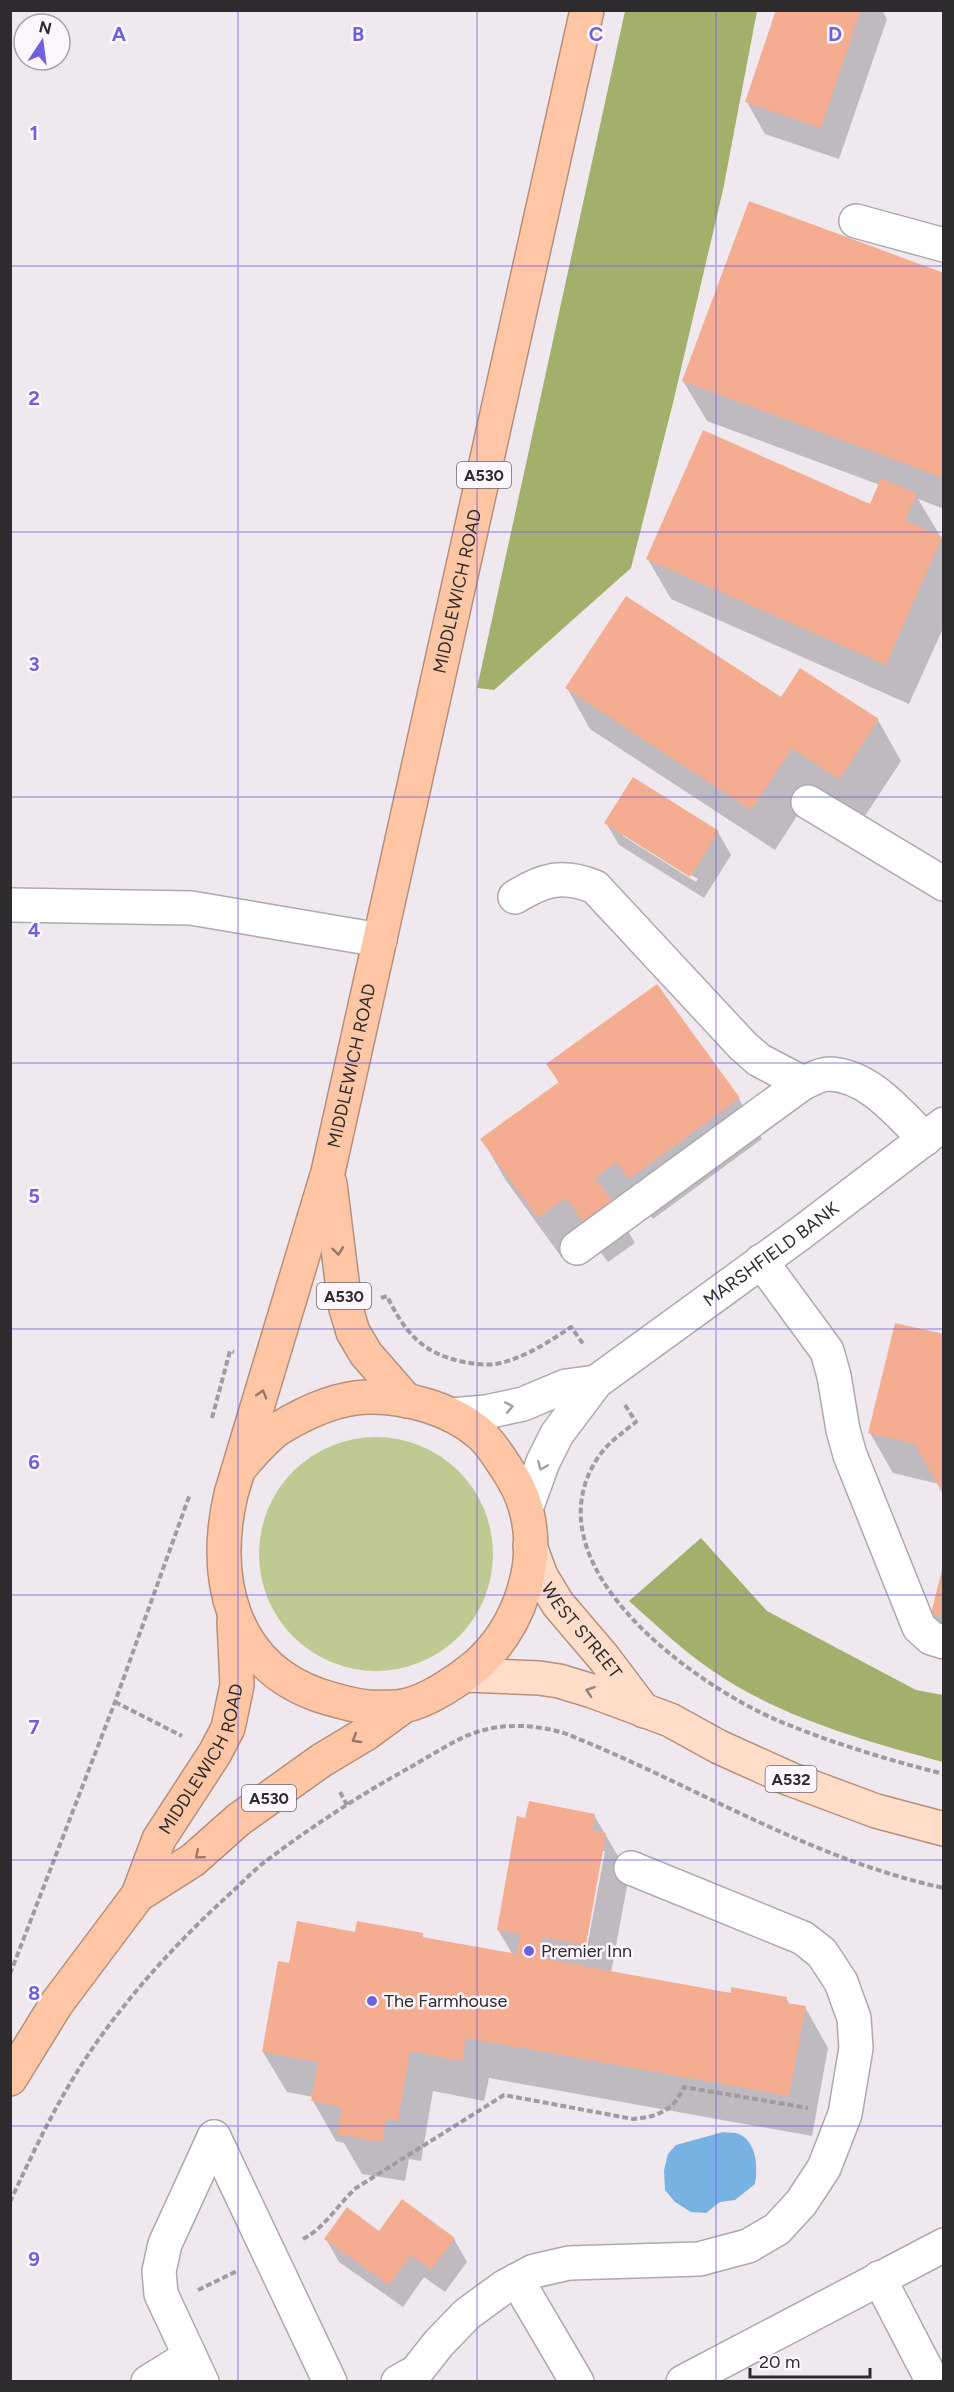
<svg xmlns="http://www.w3.org/2000/svg" width="954" height="2392" viewBox="0 0 954 2392" font-family="Figtree,sans-serif">
<rect width="100%" height="100%" fill="#efe9ef"/>
<path fill="#beca91" d="M259 1554a117 117 0 1 1 234 0a117 117 0 1 1-234 0Z"/>
<path fill="#a3b06b" d="M625,11H757L723,190L673,403L631,568L494,690L477,688Z
M701,1538L767,1611L916,1690L943,1695V1762C864,1741 778,1717 710,1669C681,1649 655,1624 629,1601Z"/>
<path fill="#78b2e3" d="M723,2132C728,2133 735,2132 739,2134C757,2142 758,2168 755,2184L735,2200L720,2202L706,2213L691,2212L675,2202L665,2190L664,2170L668,2154L676,2145Z"/>
<path fill="#0003" fill-rule="evenodd" d="M778,10H882L887,19L839,159L765,134L747,102Z
M944,274V509L918,499L944,542V626L909,704L671,599L647,558L871,506L880,485L707,421L683,381Z
M567,688L878,720L901,761L863,819L815,788L775,850L590,729Z
M606,823L718,832L731,855L704,898L619,845ZM623,833L698,879L696,882L623,836Z
M656,986L739,1099L762,1139L653,1219L641,1202L620,1217L635,1243L608,1262L590,1238L562,1258L505,1179L482,1139L559,1083L548,1064Z
M944,1336L939,1484L893,1473L870,1433Z
M944,1568V1632L932,1613Z
M594,1815L629,1875L611,1973L732,1994L786,1998L790,2005L805,2007L828,2048L812,2136L489,2078L484,2101L433,2091L421,2161L409,2159L405,2181L362,2174L344,2143L336,2141L313,2101V2097L287,2092L263,2052L291,1965L356,1934L422,1935L425,1939L513,1955L498,1930L527,1820ZM602,1851H605L586,1953L583,1952Z
M402,2202L454,2239L467,2262L445,2292L424,2277L403,2307L339,2262L326,2239L380,2233Z"/>
<path fill="#f5ad91" d="M776,10H861L821,128L745,102Z
M749,201L944,273V478L682,381Z
M703,430L870,504L881,478L917,494L905,520L942,537L886,665L646,559Z
M626,596L781,697L800,668L879,719L839,780L792,748L751,810L565,688Z
M633,777L719,831L690,877L604,823Z
M657,984L740,1098L629,1179L616,1162L595,1178L613,1202L584,1223L566,1198L538,1218L480,1139L559,1082L546,1064Z
M895,1323L944,1334V1496L915,1444L868,1433Z
M943,1565H944V1617L931,1614Z
M529,1801L595,1814L592,1830L606,1833L586,1945L542,1937L539,1958L731,1993V1987L787,1997L786,2003L806,2006L789,2096L466,2038L462,2061L410,2051L398,2121L386,2119L382,2142L337,2134L342,2107L311,2101L318,2062L262,2052L278,1961L289,1963L297,1921L355,1932L357,1921L423,1933L422,1937L517,1954L520,1934L497,1930L517,1816L525,1818Z
M402,2199L455,2238L431,2270L411,2255L389,2285L324,2239L347,2207L379,2231Z"/>
<g fill="none" stroke-linecap="round" stroke-linejoin="round">
<g stroke="#aea8af" stroke-width="36">
<g id="minor">
<path d="M856,221L944,245"/>
<path d="M808,802L944,884"/>
<path d="M515,897C544,879 563,874 595,887L743,1046L759,1060L803,1083"/>
<path d="M10,905L191,908L380,940"/>
<path d="M577,1248L803,1083C810,1080 821,1074 829,1074C869,1075 899,1114 925,1139"/>
<path d="M761,1261L827,1351L834,1376L843,1430L850,1455L919,1627L931,1638L944,1642"/>
<path d="M451,1415L486,1412L523,1404L566,1386L596,1382"/>
<path id="s1" d="M526,1509L543,1462L557,1434L596,1382L801,1233L944,1124"/>
<path d="M214,2137L330,2382"/>
<path d="M879,2278L933,2382"/>
<path d="M517,2280L577,2382"/>
<path d="M148,2382L190,2356"/>
<path d="M202,2382L161,2294L159,2271L165,2244L214,2137"/>
<path d="M398,2382L416,2372L439,2343L467,2314L504,2287L534,2271L569,2263L699,2259L748,2246L777,2229L801,2203L824,2168L845,2114L856,2048L854,2018L841,1982L822,1953L803,1938L631,1868"/>
<path d="M683,2382L944,2245"/>
</g>
</g>
<g stroke="#b6907b" stroke-width="36">
<g id="major">
<path id="s2" d="M530,1546L541,1576L558,1604L604,1658L644,1711"/>
<path d="M465,1675L539,1678L559,1681L592,1691L670,1720L719,1747L790,1779L876,1811L944,1829"/>
</g>
</g>
<g stroke="#b6907b" stroke-width="36">
<g id="highway">
<path d="M330,1184L345,1305L353,1332L366,1354L407,1401"/>
<path id="s3" d="M238,1470C250,1456 263,1440 278,1429C304,1413 336,1398 367,1397C404,1396 450,1408 479,1433C489,1441 498,1455 505,1466C514,1479 522,1494 526,1509C541,1565 519,1627 477,1665C459,1680 427,1702 403,1706C392,1708 380,1707 369,1707C352,1706 334,1700 318,1695C230,1664 212,1576 231,1494L328,1172L587,10"/>
<path d="M138,1895L193,1860L238,1820L322,1760L367,1733L404,1706"/>
<path id="s4" d="M10,2079L57,2003L138,1895L159,1839L215,1753L228,1728L237,1685L234,1621"/>
</g>
</g>
<path stroke="#9f9b9f" stroke-width="4" stroke-dasharray="6 3" stroke-linecap="butt" d="M381,1298L387,1296C405,1333 423,1354 464,1362C476,1364 489,1366 501,1363C527,1356 549,1342 571,1327L584,1345
M625,1405L636,1422C622,1433 609,1442 599,1456C525,1564 694,1685 779,1721C832,1743 888,1760 944,1774
M212,1418L230,1351L234,1352
M115,1702L182,1736
M340,1792L347,1805
M10,1974L115,1702L190,1494
M10,2202C35,2148 60,2095 94,2046C134,1989 182,1937 233,1891C245,1880 257,1867 270,1858C314,1825 360,1795 407,1769C429,1757 456,1738 480,1731C508,1723 536,1725 564,1733C691,1783 809,1859 944,1888
M303,2239C325,2228 338,2204 356,2188L504,2095L633,2119C658,2117 674,2110 684,2087L808,2108
M198,2290L237,2271"/>
<use href="#minor" stroke="#fff" stroke-width="33"/>
<use href="#major" stroke="#ffddc9" stroke-width="33"/>
<use href="#highway" stroke="#ffc6a5" stroke-width="33"/>
</g>
<defs><path id="oneway-chevron" d="M-2-3.5L2.5 0L-2 3.5" fill="none" stroke-width="1.6" stroke-linecap="round" stroke-linejoin="round" transform="scale(1.5)"/></defs>
<g stroke="#96786a">
<use href="#oneway-chevron" transform="translate(338 1251) rotate(83)"/>
<use href="#oneway-chevron" transform="translate(262 1394) rotate(-73)"/>
<use href="#oneway-chevron" transform="translate(356 1739) rotate(149)"/>
<use href="#oneway-chevron" transform="translate(199 1855) rotate(140)"/>
</g>
<g stroke="#a1a0a1">
<use href="#oneway-chevron" transform="translate(509 1407) rotate(-11)"/>
<use href="#oneway-chevron" transform="translate(542 1466) rotate(112)"/>
</g>
<use stroke="#96847c" href="#oneway-chevron" transform="translate(590 1691) rotate(-161)"/>
<path fill="none" stroke="#6e62dc" stroke-width="1.5" stroke-opacity="0.55" d="M238,10V2382M477,10V2382M716,10V2382M10,266H944M10,532H944M10,797H944M10,1063H944M10,1329H944M10,1595H944M10,1860H944M10,2126H944"/>
<g fill="#6e62dc" stroke="#fdf6fd" stroke-width="2">
<circle cx="529" cy="1951" r="6"/>
<circle cx="372" cy="2001" r="6"/>
</g>
<g text-anchor="middle" stroke-width="5" stroke-linejoin="round" paint-order="stroke">
<g fill="#fdf6fd" stroke="#6c686c" stroke-width="1.5">
<rect x="457" y="462" width="54" height="26" rx="4.5"/>
<rect x="317" y="1283" width="54" height="26" rx="4.5"/>
<rect x="765.5" y="1766" width="51" height="26" rx="4.5"/>
<rect x="242" y="1785" width="54" height="26" rx="4.5"/>
</g>
<g font-size="16" font-weight="bold" fill="#2e2b2e">
<text x="484" y="481">A530</text>
<text x="344" y="1302">A530</text>
<text x="791" y="1785">A532</text>
<text x="269" y="1804">A530</text>
</g>
<g font-size="18" fill="#2e2b2e" stroke="#fdf6fd">
<text dy="6" stroke="none"><textPath href="#s3" startOffset="1880">MIDDLEWICH ROAD</textPath></text>
<text dy="6" stroke="none"><textPath href="#s3" startOffset="1394">MIDDLEWICH ROAD</textPath></text>
<text dy="6" stroke="none"><textPath href="#s1" startOffset="363">MARSHFIELD BANK</textPath></text>
<text dy="6" stroke="none"><textPath href="#s2" startOffset="100">WEST STREET</textPath></text>
<text dy="6" stroke="none"><textPath href="#s4" startOffset="376">MIDDLEWICH ROAD</textPath></text>
</g>
<g font-size="18" fill="#2e2b2e" stroke="#fdf6fd" text-anchor="start">
<text x="541" y="1957">Premier Inn</text>
<text x="384" y="2007">The Farmhouse</text>
</g>
</g>
<g font-size="20" text-anchor="middle" font-weight="bold" fill="#6e62dc" stroke="#fdf6fd" stroke-width="5" stroke-linejoin="round" paint-order="stroke">
<text x="119" y="41">A</text>
<text x="358" y="41">B</text>
<text x="596" y="41">C</text>
<text x="835" y="41">D</text>
<text x="34" y="140">1</text>
<text x="34" y="405">2</text>
<text x="34" y="671">3</text>
<text x="34" y="937">4</text>
<text x="34" y="1203">5</text>
<text x="34" y="1469">6</text>
<text x="34" y="1734">7</text>
<text x="34" y="2000">8</text>
<text x="34" y="2266">9</text>
</g>
<rect width="954" height="2392" fill="none" stroke="#2e2b2e" stroke-width="24"/>
<g transform="translate(42 42) rotate(13)"><circle r="28" fill="#fdf6fd" stroke="#aaa5aa" stroke-width="1.5"/>
<path d="M0-4.5L10 22L0 15L-10 22Z" fill="#6e62dc"/>
<text y="-9" font-size="16" font-weight="bold" text-anchor="middle" fill="#2e2b2e">N</text>
</g>
<path d="M750 2368v9h120v-9" fill="none" stroke="#2e2b2e" stroke-width="3"/>
<text x="759" y="2368" font-size="18" fill="#2e2b2e" stroke="#fdf6fd" stroke-width="4.5" paint-order="stroke">20 m</text>
</svg>
